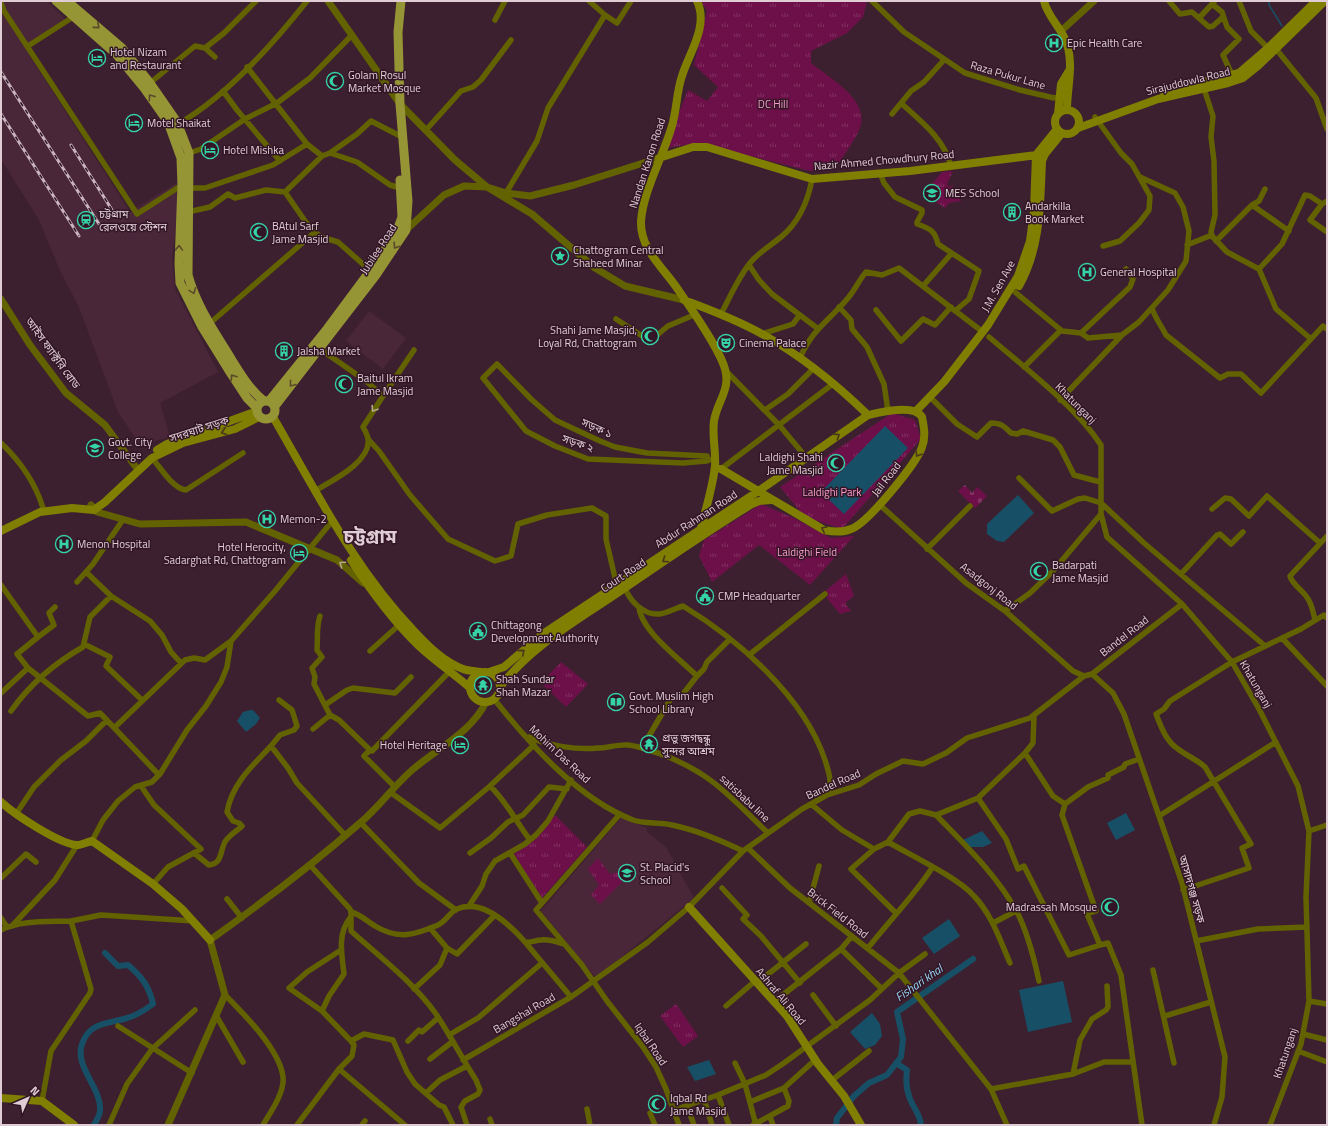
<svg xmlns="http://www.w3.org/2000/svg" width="1328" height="1126" viewBox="0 0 1328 1126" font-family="'Titillium Web','Noto Sans Bengali',sans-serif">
<defs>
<pattern id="cemetery-stones" width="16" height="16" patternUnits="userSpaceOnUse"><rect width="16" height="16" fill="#6d1049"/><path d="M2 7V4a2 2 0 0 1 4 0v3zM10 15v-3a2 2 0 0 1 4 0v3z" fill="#823262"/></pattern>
<pattern id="park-tufts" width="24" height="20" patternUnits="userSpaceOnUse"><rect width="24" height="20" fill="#6d1049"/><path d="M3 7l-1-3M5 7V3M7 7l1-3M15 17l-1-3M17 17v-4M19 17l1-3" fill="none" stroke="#823262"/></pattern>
</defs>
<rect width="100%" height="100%" fill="#3d202f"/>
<path fill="#4a2639" d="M1,1H47L68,22L26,50L130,212L178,182L177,219L172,258L175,289L218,372L160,403L170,437L147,443L138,442L118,412L86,326L77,303L61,273L39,220L1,159Z
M369,311L406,338L383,369L346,341Z
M621,818L647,828V832L666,847L694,898L596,978L541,911Z"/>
<path fill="url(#cemetery-stones)" d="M965,485L972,493L977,487L987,496L975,508L958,491Z"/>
<path fill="url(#park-tufts)" d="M701,1H867L863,17L847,33L811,51V63C829,78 870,99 860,128C855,140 846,152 839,163L810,171L699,143L665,148L688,90L707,101L718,87L694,65L707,11Z
M953,171L947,184L949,187L953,185L952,190L956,191L961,201L949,203L945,208L924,194L942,172Z
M892,413L915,420L921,439L842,529L805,517L780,487Z
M761,504L794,518L831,538L854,536L810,585L759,545L712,582L699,556L704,540Z
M846,574L854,596L845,603L851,611L840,614L827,598L828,593L824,592Z
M561,662L588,684L566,707L541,683Z
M555,815L587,847L542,898L514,854L536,839Z
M598,858L610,874L619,872L625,879L600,904L591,895L599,885L588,869Z
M676,1004L698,1036L683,1047L660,1016Z"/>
<path fill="#175066" d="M885,426L908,448L844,514L821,492Z
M1018,495L1034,513L1004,542L997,541L987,534V524Z
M250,710H253L260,718L256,724L246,732L237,721L243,712Z
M1126,813L1135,830L1116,840L1107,823Z
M982,831L992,843L983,847H970L963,840Z
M949,919L960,936L934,954L922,938Z
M1063,981L1072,1022L1028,1032L1019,990Z
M872,1013L880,1024L882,1036L875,1045L865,1049L850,1032Z
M709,1060L716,1074L695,1081L687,1067Z"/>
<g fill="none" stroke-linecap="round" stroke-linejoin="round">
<path stroke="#175066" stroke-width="1.5" d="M1269,1V5L1282,26"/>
<path stroke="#175066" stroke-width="6" d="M896,1063L907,1070C906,1078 906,1088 909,1096C912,1107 920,1113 921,1125
M94,1125C96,1121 100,1115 100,1111C102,1088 74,1067 82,1044C89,1023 106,1024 124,1019C135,1016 144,1011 153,1004C149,986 142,977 128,965L118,966L105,953
M836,1125L837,1118L854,1096L869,1083L887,1075L901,1057L903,1039L897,1012L973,959"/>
<path stroke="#636201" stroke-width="5.5" d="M872,1L904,32L965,73L1020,90L1054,98L1063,96
M1169,1L1180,14L1192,12L1209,27L1213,26L1223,17
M1239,1L1251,31L1268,48
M1,3L4,11L137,214L182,185
M1212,4L1222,12L1227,27L1239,39L1223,55L1232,75
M605,15L617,23L631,1
M1199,18L1214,2
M495,20L505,1
M28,46L73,17
M205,48L224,33L256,1
M1276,49L1316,98L1327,129
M247,67L307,144L322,156L330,153L357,162L390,185L403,189
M150,83L195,46L205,48L215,57
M1203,86L1213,116L1211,137L1214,161L1215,215L1211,232L1212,236L1227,252L1259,269L1276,309L1311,339
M223,91L237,110L280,161
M902,104C922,122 944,139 951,166
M892,114L911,91L924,82L944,60
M1095,117L1121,153L1132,164L1150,196L1149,210L1139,223L1120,241L1103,246
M178,124C226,97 273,44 307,1
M426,130L461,91L473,87L481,80L511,40
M189,153L201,149L245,119L277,103L310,78L352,35
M330,153L357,134L371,121L404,138
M880,173L884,183L895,197L922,210V213L917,222V224C931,229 935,231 938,244L979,271L969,299L955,311
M188,188H205L273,165L307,144
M285,192L305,221L315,232L321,237L338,242L373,273
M506,193L537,141L548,108L605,15L589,1
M1327,201L1322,204L1310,220L1327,232
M1252,205L1259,201L1265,189
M188,212L210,207L228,194L235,198L266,190L285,192L322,156
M1216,241L1252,205L1289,231
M1187,245L1212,235
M749,265L759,280L772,294L817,328
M1259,269L1282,244L1305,195L1310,196L1322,204
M923,286L951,254
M1015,292L1062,331L1081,333L1088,338L1122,335L1139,322L1168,290L1186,261L1189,231L1183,207L1175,193L1140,177
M839,307L851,320L852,329L867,347L884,384L888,411
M1152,308C1155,318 1161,325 1166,335L1220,378L1228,374H1241L1261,393L1323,326L1327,329
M876,310L901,341L923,319L935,325L951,307
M721,314C730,297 738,278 750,263C759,252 770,246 781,237C798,223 808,201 812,179
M616,319L650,341L668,326L694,315
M209,324L315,232
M1081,333L1130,287L1133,279L1126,269
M762,334L793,324L799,316
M989,337C1025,368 1075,406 1101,445V514L1107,537L1182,604L1232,662L1259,709L1298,786L1309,831L1306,897L1309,1001L1301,1044L1270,1125
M800,358C813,328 829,321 848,298C855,290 859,280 866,272L882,275L899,268L979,329
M1024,367L1061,330
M726,371L779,425L806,457
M383,396L414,350
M933,400L957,424L977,437L991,423C1001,423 1004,426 1011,433L1017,434L1023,431L1053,440L1060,447L1074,475L1100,482
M1060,400L1122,335
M765,410L788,394L814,368
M368,439L379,451L410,495L448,539L495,561L511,556L518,524L547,515L592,508L606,516V539L615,578L614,586
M1,443C21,462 35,482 43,508
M152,458C160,467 173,489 186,490L243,453
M707,461L683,463L588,459L555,446L526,431L483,378L497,364L531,399L555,420L600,441L615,447L647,453L707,456V461L715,458
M721,469L834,383
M1019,478L1052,511L1078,499L1085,498L1101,503L1144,543L1264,645
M315,491C331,481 372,462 368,438C367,435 365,430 363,427L383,396L366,381L320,349
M880,505L966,583L1005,611L1073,671L1084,676
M1212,509L1225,498L1231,499L1249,516L1267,496L1320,543
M927,549L970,506
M86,572L111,596L150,621L162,635L171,652L181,663
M1181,574L1217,535L1220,534L1231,544L1243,532
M77,582L93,564L122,521
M1,585L38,637L17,654L28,668
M625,588C630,601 643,615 659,614C667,613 676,608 683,606C739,640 804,697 825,760C829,773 833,783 827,795
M639,607C641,631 680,659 697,676L704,669L707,662L730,639
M1005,611L1030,593L1053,571L1101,514
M320,616C316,628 318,638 317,650L322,657L312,668L315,677L314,684L330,715L339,720L370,750
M1315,620C1313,612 1312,603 1306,596C1301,589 1292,584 1290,576L1327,536
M38,637L54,625L49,613L55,607
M1282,638L1327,686
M84,644L110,657L106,666L142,700
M370,651L399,625
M749,655L825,594
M1092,674L1113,693L1124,714L1182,883L1225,1057L1222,1097L1214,1125
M1,693L28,668L88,716L100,713L159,775
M683,694L697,676
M494,699C529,743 578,799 633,820C644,824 659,822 672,825C697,830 720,840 743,851
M325,705L347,690L353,688L395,693L411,677
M11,711C30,684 53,664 83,647L90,617L111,596
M115,727L185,660L194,658L205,660L231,641
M313,729L330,715
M529,737C549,746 576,750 598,748C607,748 619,744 628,745C638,746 648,750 658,753C711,772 729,796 768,833
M271,746L280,735L294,730L297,726L292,710L279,700
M642,748L670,700
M1025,753L1033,743L1034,715
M1139,759L1125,764L1124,767L1108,775V778L1088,787L1065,804L1062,815L1096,911L1087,914L1100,945L1108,943L1121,975L1142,1125
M141,786L154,805L201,849L168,867L153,884
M490,786C507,802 516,822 530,840
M395,787L364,756L370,750L372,751L450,671
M390,792L440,828L490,786L534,745
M978,798L1006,839L1018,869L1024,866L1069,955L1100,945
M811,804L842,830L874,849L888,842C912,856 957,877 974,896C992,915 1000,940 1010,963
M16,814L34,787L61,760L86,741L107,720
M620,814L536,910L582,965L607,1001L643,1047L656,1067L666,1089L679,1125
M936,815C965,845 998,876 1018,914C1028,934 1034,958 1039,981
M1159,816L1276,742
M361,823L419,883L456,910
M1309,831L1327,825
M92,841L103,820L118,801L135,787L152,782L160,774L187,730L206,706L221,682L227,667L231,641L275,591L329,525
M888,842L909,814L920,811L936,815L978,798L1025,753L1053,796L1065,804
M748,848L790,888L899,973L991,1089L1007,1125
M874,849L851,869L896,913
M194,853L209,865C222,863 220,853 224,844C226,837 237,831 242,826L239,823L233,821L227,812C232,784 252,766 271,746L288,768L297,783L345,835
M470,853L491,838L508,822L523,815L549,787L567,789
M510,853L542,903
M310,865L350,909L351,912
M1,878L26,854L36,862
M722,888L747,915L743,919L761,936L800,983
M1183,890L1249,868L1242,848L1251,844L1205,767C1196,759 1187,756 1178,749C1166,741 1161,727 1156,714L1164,709L1170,701L1232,662L1301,629L1324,615L1327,618
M227,899L242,918
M809,903L819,866
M469,906L482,886L486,874L495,861L525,844L536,835L548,821L571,780
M351,912V931C380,957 413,982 436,1014C450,1035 462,1058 476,1080L480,1090L478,1094L465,1101L461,1107L467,1125
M351,912C362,915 366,921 375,926C398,940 415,935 438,925C446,921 450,912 457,909C482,898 510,925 525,942C532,943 535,940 541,940C549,939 557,942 564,944
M1,918L7,927
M993,923L1016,911
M12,926L55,880L77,845
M430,928L447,948L457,954L494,916
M1,930C21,920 48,922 71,921
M1196,941L1258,929L1307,927
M525,942L571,997
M868,948C889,921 913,897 932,868
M841,949L882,989
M1153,970L1174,1063
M757,983L806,944
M414,989L440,965L447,948
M225,995C244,1014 280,1050 283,1077C285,1092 270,1113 263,1125
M813,995L836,1026
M1309,1001L1327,1004
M774,1002L841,949L852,936
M726,1006L755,981
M322,1011L289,988L307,972L341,950
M1165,1016L1211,1002
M217,1017L243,1062
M118,1026L192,1073
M1303,1034L1327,1040
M449,1035L478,1018L542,963
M351,1041L364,1034L393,1040L407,1072L415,1084L439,1105L444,1107L453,1125
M408,1041L419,1030L422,1032L438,1018
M1298,1051L1327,1062
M430,1059L452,1042
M463,1060L571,997L648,942L689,907L743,851L802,809L827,795L859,785L876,774L903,761L923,764L946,753L967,738L1030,718L1084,676L1092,674L1182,604
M735,1063L745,1084L756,1125
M339,1069L405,1125
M1073,1074L1080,1040L1092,1019L1106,1010L1108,1007L1107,986
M831,1081L869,1051
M991,1089L1073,1074L1104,1062H1133
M426,1093L440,1080L467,1066
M718,1095L766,1075L784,1063L870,1000L899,973L925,954
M704,1099L712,1125
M42,1101L51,1051L90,993L91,989L71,921L101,915L194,921
M750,1102L784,1088
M687,1106L694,1125
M587,1109L590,1125
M674,1110L718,1095L729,1125
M650,1113L655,1125
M770,1117L773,1125
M490,1119L492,1125
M109,1125L127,1084L152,1049L195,1010
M297,1125L339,1069L352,1056L354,1045L351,1041L322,1011L329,996L344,974C342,955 337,934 350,918
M362,1125L365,1121
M753,1125L788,1106L789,1101L784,1088L815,1060"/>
<path stroke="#636201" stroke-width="7" d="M328,1L400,104L455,160L487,187L532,214L595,268L625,286L684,300
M1061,31L1094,1
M406,230L444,195L464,186L487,187L506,193L530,196L574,185L659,158
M1,299L30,345L66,393L105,425L138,470
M91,505L97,512L140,524L246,522L337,560L363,583
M168,1125L225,995L210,940C262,903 312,865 360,823C379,807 393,787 411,771C436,749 471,733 486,702"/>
<path stroke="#817f01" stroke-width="8" d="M697,1C709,26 689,53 682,76C676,93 677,112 671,129C663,156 643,192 641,221C640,250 664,268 679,291C692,310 719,348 725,369C731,389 717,402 714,421C712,436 716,451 715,466C713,486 706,508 701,528
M1044,1C1047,15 1059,26 1065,39C1075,62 1067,86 1067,110
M1164,92L1239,73L1268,48L1316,1
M1055 122a12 12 0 1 1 24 0a12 12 0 1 1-24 0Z
M1058,114L1061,84L1070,69
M1078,128L1158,99L1228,83L1243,78L1258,66L1325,1
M659,158L693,147H707L812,179L910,171L1045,154
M1019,286C1041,247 1040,204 1042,161L1045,154L1062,133
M684,300C711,310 737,320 762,334C802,356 836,384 868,415
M916,411L944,382L988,325L1018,276L1030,241L1034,211L1036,155L1057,129
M273,417C316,491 355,570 415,632C428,646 444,662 463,669C468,671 474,671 481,672
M157,450L167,444L257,411
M715,467L721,469L824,530C833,532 842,533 851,529C867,524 917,463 922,447C926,437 924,427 922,417
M1,531L40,512L72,508L94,510L105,502L152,458L183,443L235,429L259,417
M351,560C371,591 392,620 419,646C435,661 453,673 469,687
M470 687a15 15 0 1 1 30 0a15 15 0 1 1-30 0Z
M489,672L504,667L544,633L757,492L868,415C881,412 914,404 922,417
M500,687C531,646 578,620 619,592C663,562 706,532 752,504L759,501L771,500
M1,802C14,814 59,844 77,845C81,845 87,842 92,841L153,884L182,909L210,940
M689,907L787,1016L818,1064L844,1096L861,1125
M1,1098L42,1101L74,1125"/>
<path stroke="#969535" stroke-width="9" d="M56,1L116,54L144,88L168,122L181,158L182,185L179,264L180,283L202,327L228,369L247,398L257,408
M67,1L122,48L150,83L177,122L189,153L188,275C196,305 214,331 230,357C240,373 249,389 264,401
M257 410a9 9 0 1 1 18 0a9 9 0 1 1-18 0Z
M269,401L327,329L379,259L398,228L402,217L400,180
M275,406L376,275L406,230L408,201L400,104L398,32L401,1"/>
<g stroke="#cab5bf" stroke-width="3">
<path id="rail" d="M1,72L99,224
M1,114L79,236
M71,145L114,213"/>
</g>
<use href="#rail" stroke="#321625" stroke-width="1.5" stroke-dasharray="4.5" stroke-linecap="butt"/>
</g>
<defs><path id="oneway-chevron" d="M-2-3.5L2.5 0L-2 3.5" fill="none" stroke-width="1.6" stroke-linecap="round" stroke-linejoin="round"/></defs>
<g stroke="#5a492b">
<use href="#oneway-chevron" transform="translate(97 26) rotate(41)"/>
<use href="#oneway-chevron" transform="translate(151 97) rotate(-126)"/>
<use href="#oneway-chevron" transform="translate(396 246) rotate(123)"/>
<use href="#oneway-chevron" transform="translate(179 248) rotate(-88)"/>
<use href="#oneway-chevron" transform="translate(193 291) rotate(69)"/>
<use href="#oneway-chevron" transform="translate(233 377) rotate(-124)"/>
<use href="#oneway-chevron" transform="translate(292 384) rotate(128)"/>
</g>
<g stroke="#b4a78b">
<use href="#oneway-chevron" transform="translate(374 409) rotate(122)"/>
<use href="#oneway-chevron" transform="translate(342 564) rotate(-145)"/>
</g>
<g stroke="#4a361a">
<use href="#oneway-chevron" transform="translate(224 432) rotate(164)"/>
<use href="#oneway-chevron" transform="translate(837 436) rotate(-33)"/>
<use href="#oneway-chevron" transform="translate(918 454) rotate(122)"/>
<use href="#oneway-chevron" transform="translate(824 529) rotate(-156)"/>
<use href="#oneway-chevron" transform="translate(665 560) rotate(146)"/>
<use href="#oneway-chevron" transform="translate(522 652) rotate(-41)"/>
</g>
<defs>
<g id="hospital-ring" transform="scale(0.9)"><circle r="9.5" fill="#321625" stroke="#35d4a7" stroke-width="1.5"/><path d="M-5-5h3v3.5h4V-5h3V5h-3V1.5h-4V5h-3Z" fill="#35d4a7"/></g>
<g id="hotel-ring" transform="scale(0.9)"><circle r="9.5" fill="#321625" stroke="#35d4a7" stroke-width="1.5"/><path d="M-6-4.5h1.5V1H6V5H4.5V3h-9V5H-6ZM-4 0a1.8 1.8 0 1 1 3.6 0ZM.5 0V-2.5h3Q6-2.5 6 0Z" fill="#35d4a7"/></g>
<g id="mosque-ring" transform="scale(0.9)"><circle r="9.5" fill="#321625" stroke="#35d4a7" stroke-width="1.5"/><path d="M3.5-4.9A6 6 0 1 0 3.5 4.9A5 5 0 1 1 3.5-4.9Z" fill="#35d4a7"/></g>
<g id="school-ring" transform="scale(0.9)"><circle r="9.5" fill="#321625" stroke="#35d4a7" stroke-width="1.5"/><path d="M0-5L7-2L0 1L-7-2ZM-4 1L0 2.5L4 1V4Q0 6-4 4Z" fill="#35d4a7"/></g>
<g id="building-ring" transform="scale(0.9)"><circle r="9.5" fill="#321625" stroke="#35d4a7" stroke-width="1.5"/><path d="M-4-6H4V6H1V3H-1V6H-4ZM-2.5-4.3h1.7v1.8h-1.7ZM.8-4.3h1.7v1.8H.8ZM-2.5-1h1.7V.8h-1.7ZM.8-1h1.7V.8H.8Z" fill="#35d4a7"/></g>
<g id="station-ring" transform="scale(0.9)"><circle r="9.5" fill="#321625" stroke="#35d4a7" stroke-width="1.5"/><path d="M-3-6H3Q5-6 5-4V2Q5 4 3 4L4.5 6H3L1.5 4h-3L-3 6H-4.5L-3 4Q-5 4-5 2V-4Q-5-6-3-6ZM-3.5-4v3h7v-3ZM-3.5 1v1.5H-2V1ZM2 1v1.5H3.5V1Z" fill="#35d4a7"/></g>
<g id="sight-ring" transform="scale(0.9)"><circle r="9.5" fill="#321625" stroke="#35d4a7" stroke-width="1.5"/><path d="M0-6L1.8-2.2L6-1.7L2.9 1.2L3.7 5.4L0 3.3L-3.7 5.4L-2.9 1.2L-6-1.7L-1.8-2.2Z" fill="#35d4a7"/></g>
<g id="theatre-ring" transform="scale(0.9)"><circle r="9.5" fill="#321625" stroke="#35d4a7" stroke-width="1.5"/><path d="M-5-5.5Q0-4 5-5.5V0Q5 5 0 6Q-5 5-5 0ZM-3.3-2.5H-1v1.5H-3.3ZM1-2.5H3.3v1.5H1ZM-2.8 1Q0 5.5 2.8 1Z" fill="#35d4a7"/></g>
<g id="university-ring" transform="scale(0.9)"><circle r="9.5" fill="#321625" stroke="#35d4a7" stroke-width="1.5"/><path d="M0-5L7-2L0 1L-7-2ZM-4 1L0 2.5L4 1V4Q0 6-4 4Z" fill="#35d4a7"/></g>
<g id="civic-ring" transform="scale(0.9)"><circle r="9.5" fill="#321625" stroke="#35d4a7" stroke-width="1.5"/><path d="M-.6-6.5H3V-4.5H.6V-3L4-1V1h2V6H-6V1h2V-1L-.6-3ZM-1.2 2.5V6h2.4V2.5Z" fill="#35d4a7"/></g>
<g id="temple-ring" transform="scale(0.9)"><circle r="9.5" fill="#321625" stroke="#35d4a7" stroke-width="1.5"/><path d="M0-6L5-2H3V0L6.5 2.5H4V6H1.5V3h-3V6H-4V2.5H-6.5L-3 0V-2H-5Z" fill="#35d4a7"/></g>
<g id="library-ring" transform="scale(0.9)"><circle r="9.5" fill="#321625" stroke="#35d4a7" stroke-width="1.5"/><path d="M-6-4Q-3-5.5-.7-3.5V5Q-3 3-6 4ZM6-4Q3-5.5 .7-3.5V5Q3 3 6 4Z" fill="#35d4a7"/></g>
</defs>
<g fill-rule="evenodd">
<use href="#hospital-ring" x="1054" y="43"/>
<use href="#hotel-ring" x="97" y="58"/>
<use href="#mosque-ring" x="335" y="81"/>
<use href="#hotel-ring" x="134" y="123"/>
<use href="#hotel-ring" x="210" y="150"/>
<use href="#school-ring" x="932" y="193"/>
<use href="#building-ring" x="1012" y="212"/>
<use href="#station-ring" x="86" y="220"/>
<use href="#mosque-ring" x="259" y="232"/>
<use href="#sight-ring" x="560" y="256"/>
<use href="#hospital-ring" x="1087" y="272"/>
<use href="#mosque-ring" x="650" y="336"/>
<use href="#theatre-ring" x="726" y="343"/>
<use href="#building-ring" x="284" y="351"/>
<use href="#mosque-ring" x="344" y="384"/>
<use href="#university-ring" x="95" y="448"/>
<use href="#mosque-ring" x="836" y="463"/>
<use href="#hospital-ring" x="267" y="519"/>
<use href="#hospital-ring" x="64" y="544"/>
<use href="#hotel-ring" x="299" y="553"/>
<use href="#mosque-ring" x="1039" y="571"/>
<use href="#civic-ring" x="705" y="596"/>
<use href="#civic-ring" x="478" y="631"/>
<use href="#temple-ring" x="483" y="685"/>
<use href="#library-ring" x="616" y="702"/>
<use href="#temple-ring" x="649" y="744"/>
<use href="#hotel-ring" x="460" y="745"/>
<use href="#school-ring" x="627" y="873"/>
<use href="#mosque-ring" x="1110" y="907"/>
<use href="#mosque-ring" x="657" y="1104"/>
</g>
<g text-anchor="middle" stroke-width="3" stroke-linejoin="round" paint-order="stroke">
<g font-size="11" fill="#e0ccd5" stroke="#321625" text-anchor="start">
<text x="1067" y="47">Epic Health Care</text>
<text x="110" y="56">Hotel Nizam<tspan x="110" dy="13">and Restaurant</tspan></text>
<text x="348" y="79">Golam Rosul<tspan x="348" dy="13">Market Mosque</tspan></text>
<text x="147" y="127">Motel Shaikat</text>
<text x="223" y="154">Hotel Mishka</text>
<text x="945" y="197">MES School</text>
<text x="1025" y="210">Andarkilla<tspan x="1025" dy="13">Book Market</tspan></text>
<text x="99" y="218">চট্টগ্রাম<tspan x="99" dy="13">রেলওয়ে স্টেশন</tspan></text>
<text x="272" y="230">BAtul Sarf<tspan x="272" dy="13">Jame Masjid</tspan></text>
<text x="573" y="254">Chattogram Central<tspan x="573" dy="13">Shaheed Minar</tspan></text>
<text x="1100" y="276">General Hospital</text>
<text x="637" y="334" text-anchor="end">Shahi Jame Masjid,<tspan x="637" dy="13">Loyal Rd, Chattogram</tspan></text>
<text x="739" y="347">Cinema Palace</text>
<text x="297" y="355">Jalsha Market</text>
<text x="357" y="382">Baitul Ikram<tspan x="357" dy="13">Jame Masjid</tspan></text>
<text x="108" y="446">Govt. City<tspan x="108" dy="13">College</tspan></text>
<text x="823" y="461" text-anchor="end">Laldighi Shahi<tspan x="823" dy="13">Jame Masjid</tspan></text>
<text x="280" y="523">Memon-2</text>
<text x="77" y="548">Menon Hospital</text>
<text x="286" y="551" text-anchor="end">Hotel Herocity,<tspan x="286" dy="13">Sadarghat Rd, Chattogram</tspan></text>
<text x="1052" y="569">Badarpati<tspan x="1052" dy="13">Jame Masjid</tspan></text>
<text x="718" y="600">CMP Headquarter</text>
<text x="491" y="629">Chittagong<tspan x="491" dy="13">Development Authority</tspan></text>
<text x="496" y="683">Shah Sundar<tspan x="496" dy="13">Shah Mazar</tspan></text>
<text x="629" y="700">Govt. Muslim High<tspan x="629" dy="13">School Library</tspan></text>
<text x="662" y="742">প্রভু জগদ্বন্ধু<tspan x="662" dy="13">সুন্দর আশ্রম</tspan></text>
<text x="447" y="749" text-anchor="end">Hotel Heritage</text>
<text x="640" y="871">St. Placid's<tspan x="640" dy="13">School</tspan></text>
<text x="1097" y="911" text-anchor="end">Madrassah Mosque</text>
<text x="670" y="1102">Iqbal Rd<tspan x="670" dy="13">Jame Masjid</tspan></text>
</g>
<g font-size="11" fill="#e0ccd5" stroke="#321625">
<text transform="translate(1008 75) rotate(16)" y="4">Raza Pukur Lane</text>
<text transform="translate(1188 81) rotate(-14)" y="4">Sirajuddowla Road</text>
<text transform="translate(884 160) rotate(-5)" y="4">Nazir Ahmed Chowdhury Road</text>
<text transform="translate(647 163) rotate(-72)" y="4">Nandan Kanon Road</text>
<text transform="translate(378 249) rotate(-57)" y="4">Jubilee Road</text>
<text transform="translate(998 286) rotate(-61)" y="4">J.M. Sen Ave</text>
<text transform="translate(53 353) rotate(54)" y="4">আইস ফ্যাক্টরি রোড</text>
<text transform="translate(1076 403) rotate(45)" y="4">Khatunganj</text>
<text transform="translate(597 428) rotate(24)" y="4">সড়ক ১</text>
<text transform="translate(199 429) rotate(-18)" y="4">সদরঘাট সড়ক</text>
<text transform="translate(578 443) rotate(19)" y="4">সড়ক ২</text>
<text transform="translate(886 479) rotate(-52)" y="4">Jail Road</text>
<text transform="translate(696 519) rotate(-33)" y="4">Abdur Rahman Road</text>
<text transform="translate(623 575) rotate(-34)" y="4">Court Road</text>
<text transform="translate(989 586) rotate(38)" y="4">Asadgonj Road</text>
<text transform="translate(1124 636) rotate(-38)" y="4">Bandel Road</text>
<text transform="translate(1256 684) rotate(60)" y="4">Khatunganj</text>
<text transform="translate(560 754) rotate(43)" y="4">Mohim Das Road</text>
<text transform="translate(833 784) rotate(-24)" y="4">Bandel Road</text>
<text transform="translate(745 798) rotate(43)" y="4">satisbabu line</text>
<text transform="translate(1192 889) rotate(74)" y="4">আসাদগঞ্জ সড়ক</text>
<text transform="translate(838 913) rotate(38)" y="4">Brick Field Road</text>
<text transform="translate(781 996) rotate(50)" y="4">Ashraf Ali Road</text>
<text transform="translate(524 1013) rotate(-30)" y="4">Bangshal Road</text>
<text transform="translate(651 1044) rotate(56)" y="4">Iqbal Road</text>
<text transform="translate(1285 1053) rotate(-71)" y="4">Khatunganj</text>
</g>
<g font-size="11" fill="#f89ecb" stroke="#321625">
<text x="773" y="108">DC Hill</text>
<text x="832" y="496">Laldighi Park</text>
<text x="807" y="556">Laldighi Field</text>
</g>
<g font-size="12" font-style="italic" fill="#97daf9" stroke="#321625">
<text transform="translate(919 983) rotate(-35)" y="4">Fishari khal</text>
</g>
<g font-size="19" font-weight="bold" fill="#e0ccd5" stroke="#321625">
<text x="370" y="543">চট্টগ্রাম</text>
</g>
</g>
<rect width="1328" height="1126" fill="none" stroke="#e0ccd5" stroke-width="4"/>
<g transform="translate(28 1098) rotate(45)" stroke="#321625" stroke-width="3" paint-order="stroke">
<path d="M0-3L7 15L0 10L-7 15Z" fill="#e0ccd5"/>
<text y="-6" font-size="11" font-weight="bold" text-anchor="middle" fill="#e0ccd5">N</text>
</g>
</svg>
